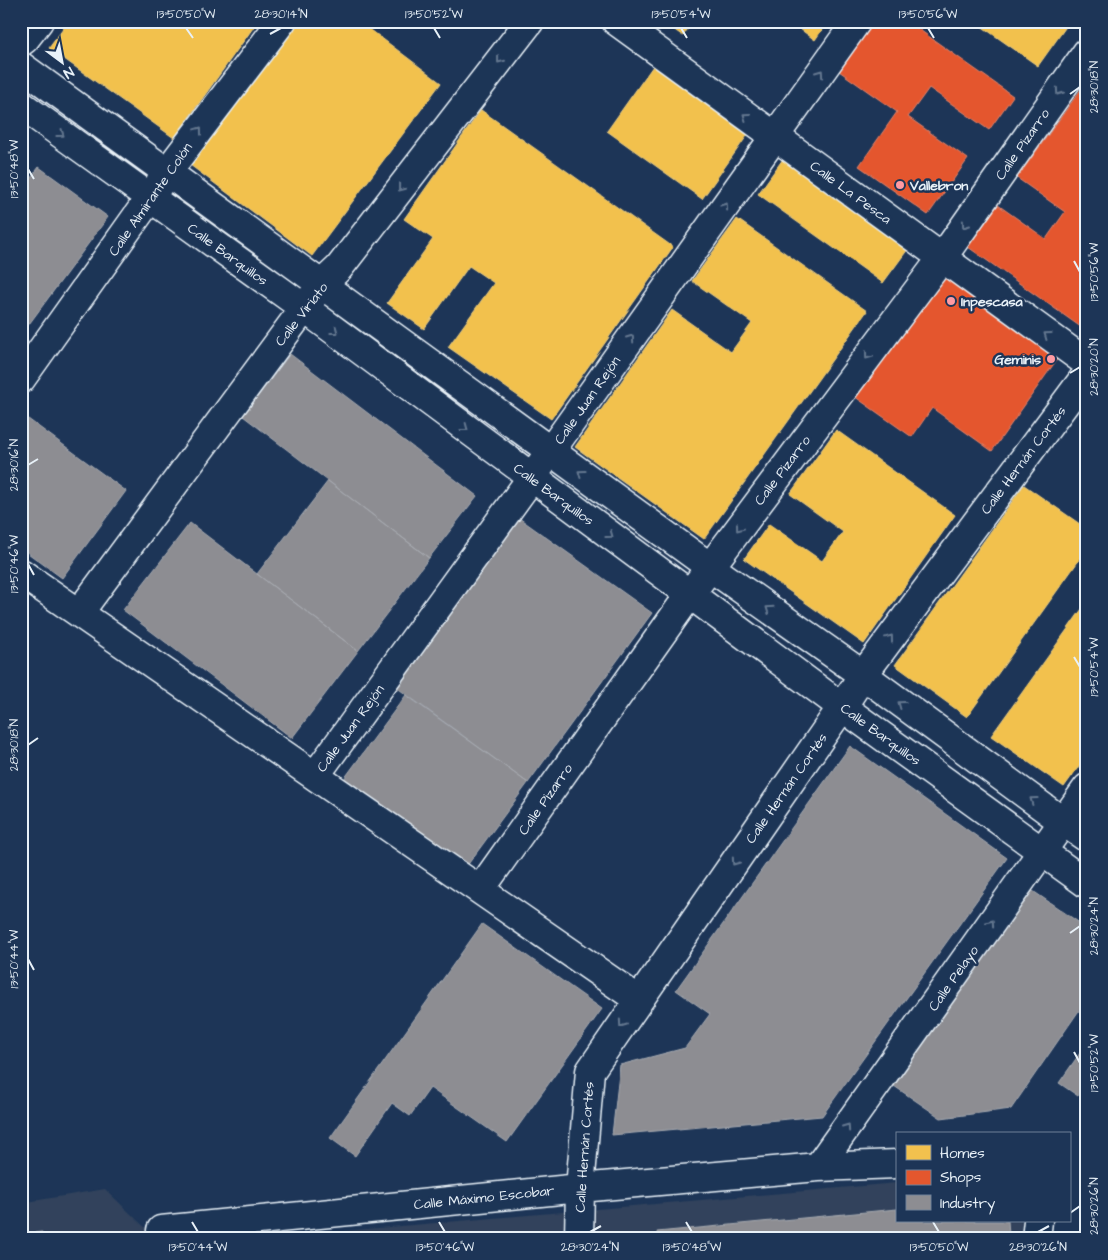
<svg xmlns="http://www.w3.org/2000/svg" width="1108" height="1260" viewBox="0 0 1108 1260" font-family="'Architects Daughter',sans-serif">
<rect width="100%" height="100%" fill="#1d3557"/>
<filter id="ink" filterUnits="userSpaceOnUse"><feTurbulence type="fractalNoise" baseFrequency=".02" numOctaves="2"/><feDisplacementMap in="SourceGraphic" scale="10" xChannelSelector="R" yChannelSelector="G"/><feConvolveMatrix kernelMatrix="1 2 1 2 8 2 1 2 1" color-interpolation-filters="sRGB"/></filter>
<g filter="url(#ink)">
<path fill="#30425c" d="M897,1183V1221H1028L1026,1239H251Z
M105,1189L157,1239H21V1203Z"/>
<path fill="#f2c14e" stroke="#efcf81" d="M69,21H258L174,138L49,48Z
M292,21H359L441,83L312,256L186,162Z
M662,21H693L683,36Z
M789,21H828L815,40Z
M974,21H1070L1038,66Z
M653,66L749,133L702,199L607,131Z
M481,110L673,247L551,419L448,347L494,283L469,266L424,329L387,303L433,239L404,219Z
M783,159L908,249L883,283L758,194Z
M737,219L867,311L704,539L575,447L672,310L731,352L752,323L692,281Z
M836,430L955,515L864,644L744,559L769,524L822,561L843,532L790,494Z
M1024,485L1087,529V549L967,717L895,665Z
M1087,602V755L1064,787L991,736Z"/>
<path fill="#e4572e" stroke="#e5856b" d="M875,21H907L1013,96L989,130L929,88L908,117L968,159L928,215L859,166L897,112L839,71Z
M1087,81V328L1085,330L968,247L998,205L1046,239L1065,212L1017,178Z
M938,273L1058,358L992,451L932,408L912,437L851,394Z"/>
<path fill="#8d8d92" stroke="#a8abb1" d="M39,167L108,217L21,335V191Z
M290,354L477,496L429,558L243,416Z
M24,416L126,491L62,578L21,548V420Z
M328,481L429,558L358,651L257,574Z
M519,518L652,613L528,783L396,687Z
M190,523L358,651L292,738L123,610Z
M406,695L528,783L466,867L344,779Z
M850,746L1007,858L822,1116L612,1135L620,1065L685,1048L710,1014L676,990Z
M1030,889L1087,928V999L1011,1109L941,1118L894,1086Z
M482,924L602,1009L507,1142L430,1088L410,1116L392,1103L355,1156L330,1138Z
M1087,1043V1083L1078,1096L1059,1083Z
M897,1209V1221H1008L1009,1235L962,1239H658L657,1232Z
M42,1232L43,1239H21V1234Z"/>
<g fill="none" stroke-linecap="round" stroke-linejoin="round">
<g stroke="#e8f1f8" stroke-width="31">
<path id="minor" d="M616,21L1087,363
M21,42L25,39L39,21
M21,379L150,198L167,172L282,21
M21,573L639,1000
M79,613L322,284L339,268L530,21
M315,776L532,477L857,21
M480,890L690,594L942,258L1087,52
M818,1167L1087,788
M161,1230L580,1188L818,1167L897,1164
M579,1239L580,1188L590,1071L842,707L863,675L1087,374
M1036,1239L1038,1221"/>
</g>
<g stroke="#e8f1f8" stroke-width="31">
<path id="major" d="M21,66L710,567L863,675L1062,821L1087,838
M21,105L304,308L842,707L1087,884"/>
</g>
<use href="#minor" stroke="#1d3557" stroke-width="28"/>
<use href="#major" stroke="#1d3557" stroke-width="28"/>
</g>
<defs><path id="oneway-chevron" d="M-2-3.5L2.5 0L-2 3.5" fill="none" stroke-width="1.6" stroke-linecap="round" stroke-linejoin="round" transform="scale(1.25)"/></defs>
<g stroke="#64778f">
<use href="#oneway-chevron" transform="translate(500 60) rotate(128)"/>
<use href="#oneway-chevron" transform="translate(820 73) rotate(-55)"/>
<use href="#oneway-chevron" transform="translate(1059 92) rotate(125)"/>
<use href="#oneway-chevron" transform="translate(746 116) rotate(-144)"/>
<use href="#oneway-chevron" transform="translate(199 130) rotate(-53)"/>
<use href="#oneway-chevron" transform="translate(61 134) rotate(36)"/>
<use href="#oneway-chevron" transform="translate(401 188) rotate(128)"/>
<use href="#oneway-chevron" transform="translate(725 206) rotate(-55)"/>
<use href="#oneway-chevron" transform="translate(965 225) rotate(125)"/>
<use href="#oneway-chevron" transform="translate(335 331) rotate(37)"/>
<use href="#oneway-chevron" transform="translate(1047 335) rotate(-144)"/>
<use href="#oneway-chevron" transform="translate(631 338) rotate(-55)"/>
<use href="#oneway-chevron" transform="translate(868 356) rotate(127)"/>
<use href="#oneway-chevron" transform="translate(465 428) rotate(37)"/>
<use href="#oneway-chevron" transform="translate(581 473) rotate(-144)"/>
<use href="#oneway-chevron" transform="translate(739 528) rotate(127)"/>
<use href="#oneway-chevron" transform="translate(610 535) rotate(36)"/>
<use href="#oneway-chevron" transform="translate(769 609) rotate(-145)"/>
<use href="#oneway-chevron" transform="translate(890 638) rotate(-53)"/>
<use href="#oneway-chevron" transform="translate(901 704) rotate(-144)"/>
<use href="#oneway-chevron" transform="translate(1033 800) rotate(-144)"/>
<use href="#oneway-chevron" transform="translate(735 862) rotate(125)"/>
<use href="#oneway-chevron" transform="translate(991 923) rotate(-55)"/>
<use href="#oneway-chevron" transform="translate(622 1024) rotate(125)"/>
<use href="#oneway-chevron" transform="translate(847 1127) rotate(-55)"/>
</g>
</g>
<path fill="none" stroke="#e8f1f8" stroke-width="2" d="M186,28L193,38M434,28L440,38M681,28L687,38M928,28L934,38M270,34L281,28M1070,94L1080,87M28,169L34,179M1074,261L1080,272M1070,373L1080,367M28,465L38,459M28,564L34,575M1074,657L1080,667M28,745L38,738M1070,933L1080,926M28,959L34,970M1074,1052L1080,1063M1070,1213L1080,1206M192,1222L198,1232M439,1222L445,1232M686,1222L692,1232M933,1222L939,1232M590,1232L601,1226M1038,1232L1049,1226"/>
<g fill="#ff9aa2" stroke="#1d3557" stroke-width="2">
<circle cx="900" cy="185" r="5"/>
<circle cx="951" cy="301" r="5"/>
<circle cx="1051" cy="359" r="5"/>
</g>
<g text-anchor="middle" stroke-width="5" stroke-linejoin="round" paint-order="stroke">
<g font-size="14" fill="#e8f1f8" stroke="#1d3557">
<text transform="translate(1022 144) rotate(-55)" y="5">Calle Pizarro</text>
<text transform="translate(851 192) rotate(36)" y="5">Calle La Pesca</text>
<text transform="translate(150 199) rotate(-55)" y="5">Calle Almirante Colón</text>
<text transform="translate(228 254) rotate(36)" y="5">Calle Barquillos</text>
<text transform="translate(301 314) rotate(-52)" y="5">Calle Viriato</text>
<text transform="translate(587 400) rotate(-55)" y="5">Calle Juan Rejón</text>
<text transform="translate(1023 460) rotate(-53)" y="5">Calle Hernán Cortés</text>
<text transform="translate(782 470) rotate(-53)" y="5">Calle Pizarro</text>
<text transform="translate(554 494) rotate(36)" y="5">Calle Barquillos</text>
<text transform="translate(350 728) rotate(-54)" y="5">Calle Juan Rejón</text>
<text transform="translate(881 734) rotate(36)" y="5">Calle Barquillos</text>
<text transform="translate(786 788) rotate(-55)" y="5">Calle Hernán Cortés</text>
<text transform="translate(545 799) rotate(-55)" y="5">Calle Pizarro</text>
<text transform="translate(953 978) rotate(-55)" y="5">Calle Pelayo</text>
<text transform="translate(584 1147) rotate(-86)" y="5">Calle Hernán Cortés</text>
<text transform="translate(484 1197) rotate(-6)" y="5">Calle Máximo Escobar</text>
</g>
<g font-size="14" font-weight="bold" fill="#e8f1f8" stroke="#1d3557" text-anchor="start">
<text x="910" y="190">Vallebron</text>
<text x="961" y="306">Inpescasa</text>
<text x="1041" y="364" text-anchor="end">Geminis</text>
</g>
</g>
<rect width="1108" height="1260" fill="none" stroke="#1d3557" stroke-width="55"/>
<rect x="896" y="1132" width="175" height="90" fill="#1d3557" stroke="#6e8097"/>
<rect x="906" y="1145" width="25" height="15" fill="#f2c14e" stroke="#6e8097"/>
<text x="940" y="1158" font-size="15" fill="#e8f1f8">Homes</text>
<rect x="906" y="1170" width="25" height="15" fill="#e4572e" stroke="#6e8097"/>
<text x="940" y="1182" font-size="15" fill="#e8f1f8">Shops</text>
<rect x="906" y="1195" width="25" height="15" fill="#8d8d92" stroke="#6e8097"/>
<text x="940" y="1208" font-size="15" fill="#e8f1f8">Industry</text>
<g transform="translate(62 62) rotate(148)" stroke="#1d3557" stroke-width="4" paint-order="stroke">
<path d="M0-4L9 19L0 12L-9 19Z" fill="#e8f1f8"/>
<text y="-8" font-size="14" font-weight="bold" text-anchor="middle" fill="#e8f1f8">N</text>
</g>
<rect x="28" y="28" width="1052" height="1204" fill="none" stroke="#e8f1f8" stroke-width="2"/>
<g font-size="12" text-anchor="middle" fill="#e8f1f8">
<text x="186" y="18">13°50'50"W</text>
<text x="281" y="18">28°30'14"N</text>
<text x="434" y="18">13°50'52"W</text>
<text x="681" y="18">13°50'54"W</text>
<text x="928" y="18">13°50'56"W</text>
<text transform="translate(1094 87) rotate(-90)" y="4">28°30'18"N</text>
<text transform="translate(14 169) rotate(-90)" y="4">13°50'48"W</text>
<text transform="translate(1094 272) rotate(-90)" y="4">13°50'56"W</text>
<text transform="translate(1094 367) rotate(-90)" y="4">28°30'20"N</text>
<text transform="translate(14 465) rotate(-90)" y="4">28°30'16"N</text>
<text transform="translate(14 564) rotate(-90)" y="4">13°50'46"W</text>
<text transform="translate(1094 667) rotate(-90)" y="4">13°50'54"W</text>
<text transform="translate(14 745) rotate(-90)" y="4">28°30'18"N</text>
<text transform="translate(1094 926) rotate(-90)" y="4">28°30'24"N</text>
<text transform="translate(14 959) rotate(-90)" y="4">13°50'44"W</text>
<text transform="translate(1094 1063) rotate(-90)" y="4">13°50'52"W</text>
<text transform="translate(1094 1206) rotate(-90)" y="4">28°30'26"N</text>
<text x="198" y="1251">13°50'44"W</text>
<text x="445" y="1251">13°50'46"W</text>
<text x="590" y="1251">28°30'24"N</text>
<text x="692" y="1251">13°50'48"W</text>
<text x="939" y="1251">13°50'50"W</text>
<text x="1038" y="1251">28°30'26"N</text>
</g>
</svg>
